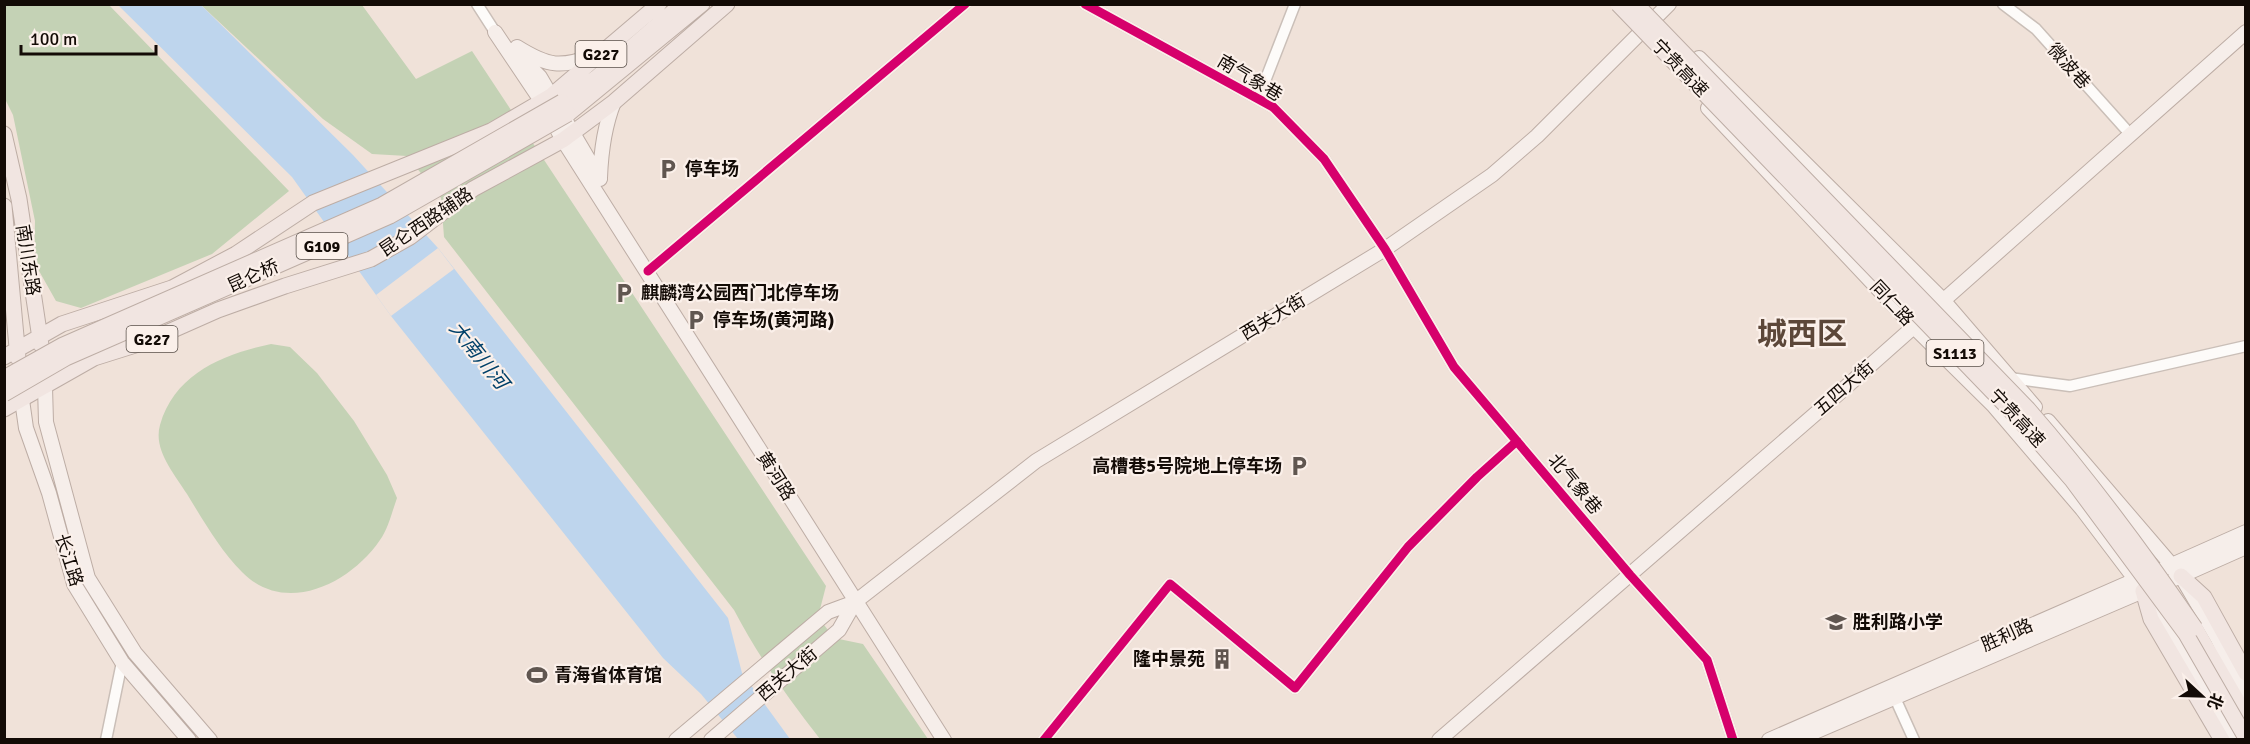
<svg xmlns="http://www.w3.org/2000/svg" width="2250" height="744" viewBox="0 0 2250 744" font-family="Signika,'Noto Sans SC',sans-serif">
<rect width="100%" height="100%" fill="#f0e2d9"/>
<path fill="#c4d2b5" d="M4,5H109L289,191L212,254L81,308L56,301L34,262L35,221L13,115L5,99Z
M201,5H362L416,79L472,51L826,586L818,617L834,638L863,644L928,739H820C788,698 758,656 734,610L444,237L441,198L407,156L372,154L323,119Z
M271,344L290,347L317,373L354,421L387,475L397,498C392,512 388,529 380,540C350,584 285,616 242,572C220,550 203,520 187,494C174,473 153,450 160,425C175,373 224,354 271,344Z"/>
<path fill="#bed5ed" d="M118,5H201L353,155L438,248L728,618L742,673L790,739H738L701,694L663,658L391,316L292,177Z"/>
<path fill="#f0e2d9" d="M438,248L454,269L391,316L376,295Z"/>
<g fill="none" stroke-linecap="round" stroke-linejoin="round">
<g stroke="#cabfb8" stroke-width="13">
<path id="minor" d="M477,4L495,32
M1085,4L1273,107L1324,159L1385,249L1454,367L1630,575L1707,660L1733,740
M2003,4L2036,29L2130,134
M1258,99L1295,4
M648,271L965,4
M2010,378L2070,386L2246,346
M1895,698L1914,740
M106,740L122,662
M1044,740L1170,584L1295,688L1408,547L1477,477L1517,441"/>
</g>
<g stroke="#bdada5" stroke-width="16">
<path id="major" d="M495,32L542,102L563,140L944,740
M517,47C549,67 560,68 596,55
M518,55L540,77L600,179
M1699,58L1943,300L2035,407
M1708,108L1914,327L1993,405L2082,509L2135,579L2184,651L2233,740
M600,178C601,151 604,127 614,102
M45,387L46,422L88,578L135,653L210,740
M22,400L26,428L49,493L74,584L122,662L189,740
M2048,421L2181,576L2218,639L2246,695
M2165,568L2246,532
M2174,579L2246,547
M676,740L828,612L855,602L1036,461L1385,249L1492,175L1537,136L1669,4
M711,740L839,630L855,602
M1439,740L1829,402L2246,32
M1769,740L2142,577
M1796,740L2150,588"/>
</g>
<g stroke="#bdada5" stroke-width="17">
<path id="highway" d="M562,102L596,78L682,4
M568,114L702,4
M4,134L19,199L41,345
M4,206L18,358
M4,357L62,324L172,288L236,254L313,203L491,131L551,96L659,4
M4,409L94,358L148,341L218,310L285,286L371,259L410,237L473,189L563,140L614,102L727,4
M2181,576L2204,597L2246,673
M2143,591L2151,619L2222,740
M2195,628L2246,716"/>
</g>
<use href="#minor" stroke="#fdfbf9" stroke-width="10"/>
<use href="#major" stroke="#f6eeea" stroke-width="14"/>
<use href="#highway" stroke="#f1e5e1" stroke-width="15"/>
<g stroke="#bdada5" stroke-width="17" stroke-linecap="butt">
<path id="highway-bridge" d="M1618,4L2018,418L2072,480L2186,634L2246,738
M1636,4L2028,409C2089,479 2143,552 2195,628
M4,378L63,345L382,205L562,102
M4,394L66,358L390,216L568,114"/>
</g>
<use href="#highway-bridge" stroke="#f1e5e1" stroke-width="15"/>
<g stroke="#fbf0ea" stroke-width="13">
<path id="cycleway" d="M1085,4L1273,107L1324,159L1385,249L1454,367L1630,575L1707,660L1733,740
M648,271L965,4
M1044,740L1170,584L1295,688L1408,547L1477,477L1517,441"/>
</g>
<use href="#cycleway" stroke="#d6006c" stroke-width="9"/>
</g>
<defs>
<g id="parking-bare" transform="scale(1.62)"><path d="M-3.5-5.5H1a3.5 3.5 0 0 1 0 7H-1V5.5H-3.5ZM-1-3.4V-.6H.8a1.4 1.4 0 0 0 0-2.8Z" fill="#605650" stroke="#fbf0ea" stroke-width="2.5" paint-order="stroke"/></g>
<g id="school-bare" transform="scale(1.62)"><path d="M0-5L7-2L0 1L-7-2ZM-4 1L0 2.5L4 1V4Q0 6-4 4Z" fill="#605650" stroke="#fbf0ea" stroke-width="2.5" paint-order="stroke"/></g>
<g id="building-bare" transform="scale(1.62)"><path d="M-4-6H4V6H1V3H-1V6H-4ZM-2.5-4.3h1.7v1.8h-1.7ZM.8-4.3h1.7v1.8H.8ZM-2.5-1h1.7V.8h-1.7ZM.8-1h1.7V.8H.8Z" fill="#605650" stroke="#fbf0ea" stroke-width="2.5" paint-order="stroke"/></g>
<g id="stadium-bare" transform="scale(1.62)"><path d="M0-5a6.5 5 0 1 0 0 10a6.5 5 0 1 0 0-10ZM-3.5-1.8h7v3.6h-7Z" fill="#605650" stroke="#fbf0ea" stroke-width="2.5" paint-order="stroke"/></g>
</defs>
<g fill-rule="evenodd">
<use href="#parking-bare" x="668" y="169"/>
<use href="#parking-bare" x="624" y="293"/>
<use href="#parking-bare" x="696" y="320"/>
<use href="#parking-bare" x="1299" y="466"/>
<use href="#school-bare" x="1836" y="622"/>
<use href="#building-bare" x="1222" y="659"/>
<use href="#stadium-bare" x="537" y="675"/>
</g>
<g text-anchor="middle" stroke-width="4.5" stroke-linejoin="round" paint-order="stroke">
<g fill="#fbf0ea" stroke="#59504a" stroke-width="1.5">
<rect x="575.5" y="41" width="51" height="26" rx="4.5"/>
<rect x="296.5" y="233" width="51" height="26" rx="4.5"/>
<rect x="126.5" y="326" width="51" height="26" rx="4.5"/>
<rect x="1926.5" y="340" width="57" height="26" rx="4.5"/>
</g>
<g font-size="16" font-weight="bold" fill="#130b06">
<text x="601" y="60">G227</text>
<text x="322" y="252">G109</text>
<text x="152" y="345">G227</text>
<text x="1955" y="359">S1113</text>
</g>
<g font-size="18" fill="#130b06" stroke="#fbf0ea">
<text transform="translate(2069 66) rotate(48)" y="6">微波巷</text>
<text transform="translate(1680 68) rotate(46)" y="6">宁贵高速</text>
<text transform="translate(1250 78) rotate(31)" y="6">南气象巷</text>
<text transform="translate(426 222) rotate(-34)" y="6">昆仑西路辅路</text>
<text transform="translate(28 260) rotate(81)" y="6">南川东路</text>
<text transform="translate(253 276) rotate(-24)" y="6">昆仑桥</text>
<text transform="translate(1892 303) rotate(47)" y="6">同仁路</text>
<text transform="translate(1273 317) rotate(-31)" y="6">西关大街</text>
<text transform="translate(1844 388) rotate(-41)" y="6">五四大街</text>
<text transform="translate(2017 418) rotate(47)" y="6">宁贵高速</text>
<text transform="translate(776 476) rotate(58)" y="6">黄河路</text>
<text transform="translate(1575 484) rotate(50)" y="6">北气象巷</text>
<text transform="translate(69 560) rotate(72)" y="6">长江路</text>
<text transform="translate(2007 635) rotate(-24)" y="6">胜利路</text>
<text transform="translate(787 674) rotate(-40)" y="6">西关大街</text>
</g>
<g font-size="18" font-weight="bold" fill="#130b06" stroke="#fbf0ea" text-anchor="start">
<text x="685" y="175">停车场</text>
<text x="641" y="299">麒麟湾公园西门北停车场</text>
<text x="713" y="326">停车场(黄河路)</text>
<text x="1282" y="472" text-anchor="end">高槽巷5号院地上停车场</text>
<text x="1853" y="628">胜利路小学</text>
<text x="1205" y="665" text-anchor="end">隆中景苑</text>
<text x="554" y="681">青海省体育馆</text>
</g>
<g font-size="20" font-style="italic" fill="#014069" stroke="#fbf0ea">
<text transform="translate(479 355) rotate(51)" y="7">大南川河</text>
</g>
<g font-size="30" font-weight="bold" fill="#5c4739" stroke="#fbf0ea">
<text x="1802" y="344">城西区</text>
</g>
</g>
<rect width="2250" height="744" fill="none" stroke="#130b06" stroke-width="12"/>
<g transform="translate(2202 696) rotate(112)" stroke="#fbf0ea" stroke-width="4.5" paint-order="stroke">
<path d="M0-4.5L10 22L0 15L-10 22Z" fill="#130b06"/>
<text y="-9" font-size="16" font-weight="bold" text-anchor="middle" fill="#130b06">北</text>
</g>
<path d="M21 45v9h135v-9" fill="none" stroke="#130b06" stroke-width="3"/>
<text x="30" y="45" font-size="18" fill="#130b06" stroke="#fbf0ea" stroke-width="4.5" paint-order="stroke">100 m</text>
</svg>
